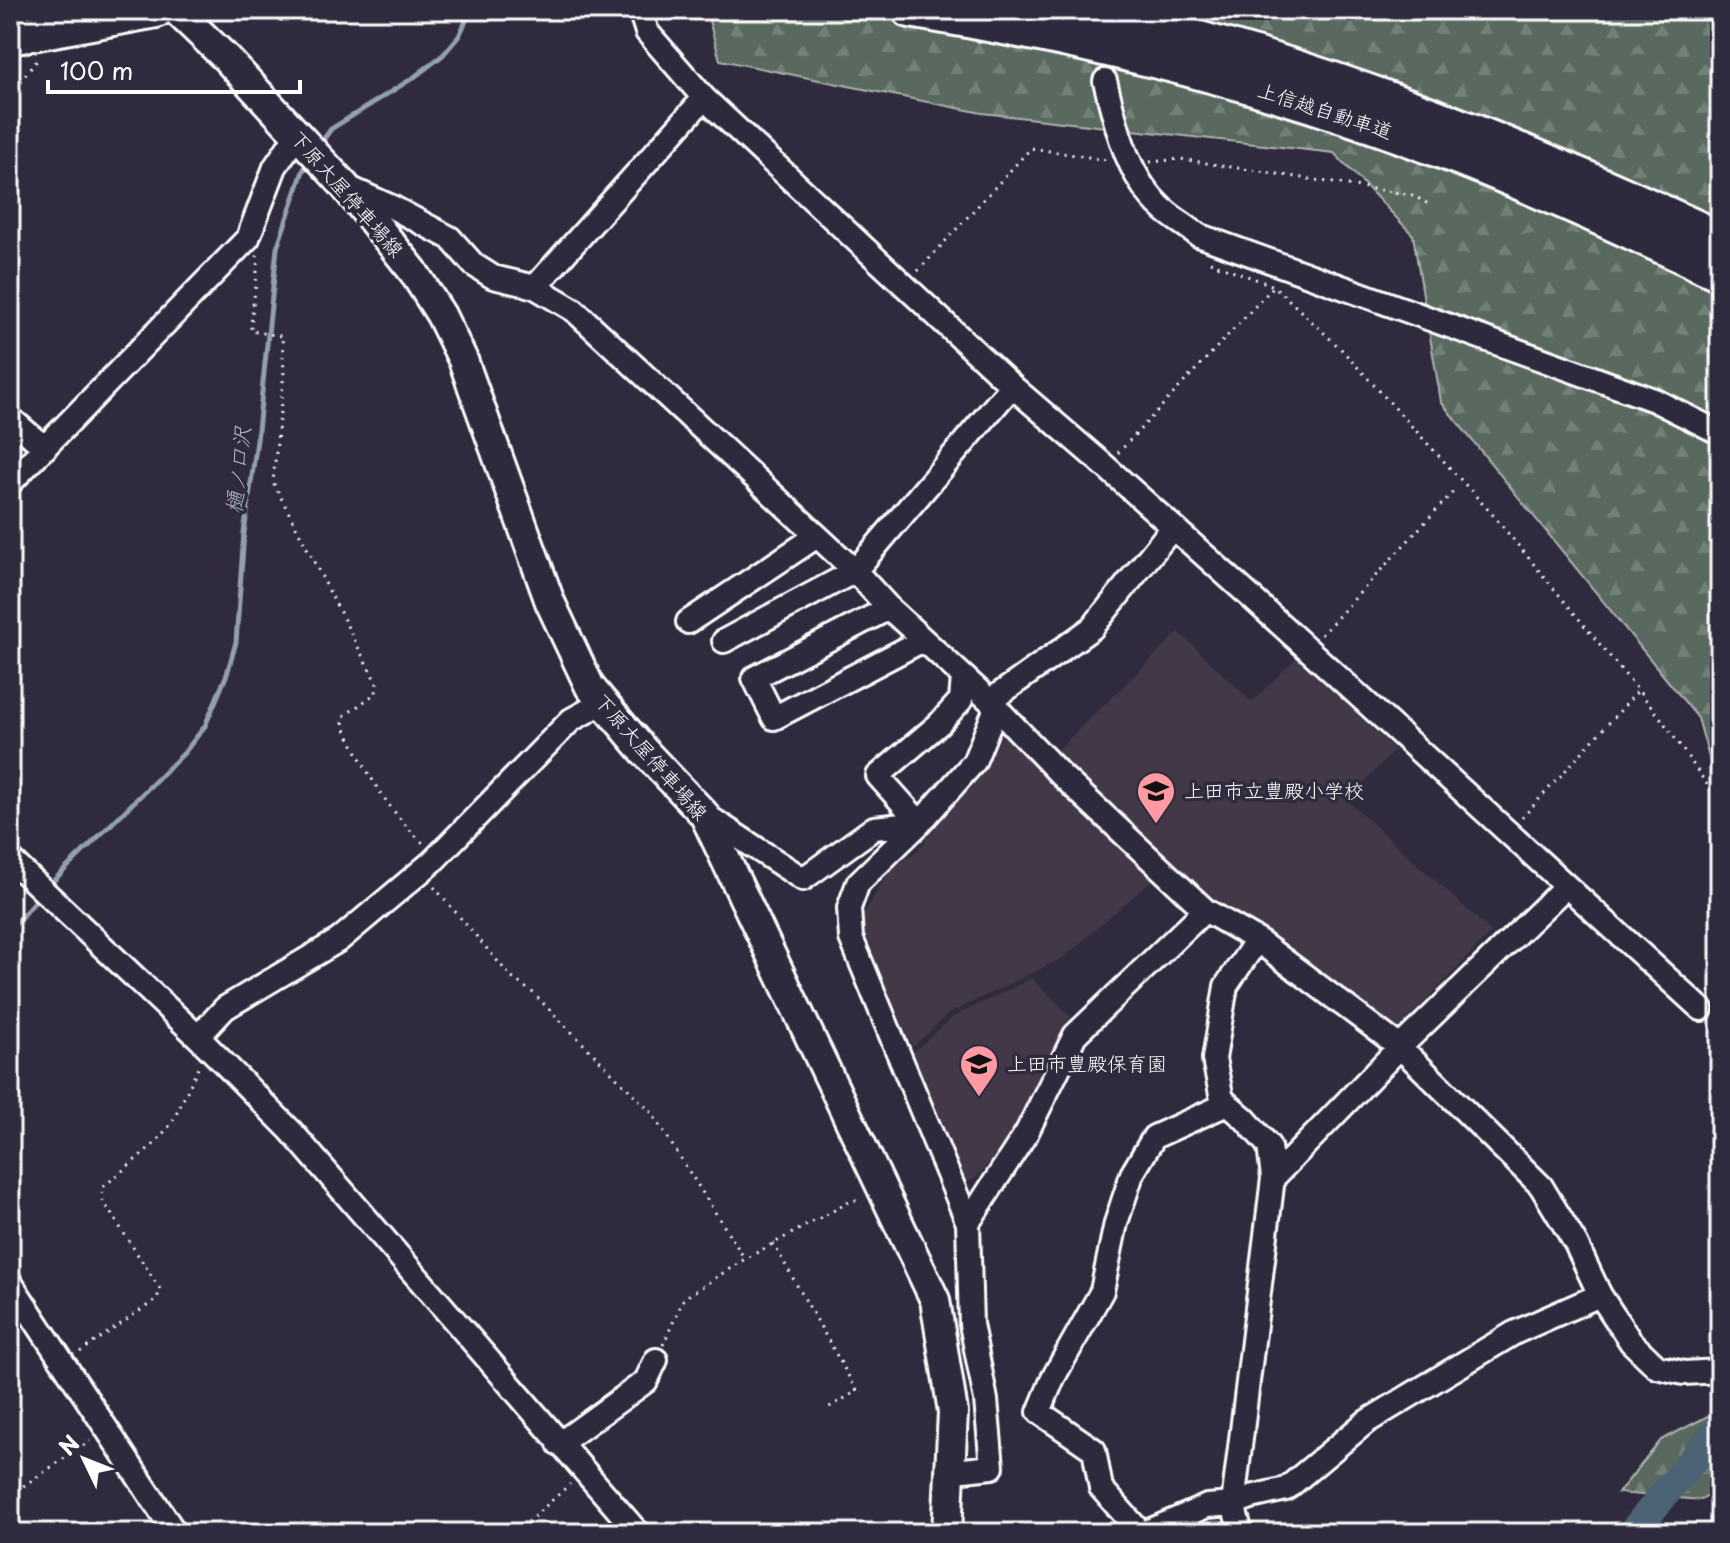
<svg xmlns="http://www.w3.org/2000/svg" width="1730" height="1543" viewBox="0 0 1730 1543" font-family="'Playpen Sans','Klee One',sans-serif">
<defs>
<pattern id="forest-firs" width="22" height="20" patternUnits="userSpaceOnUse" patternTransform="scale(2)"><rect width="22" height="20" fill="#5a695f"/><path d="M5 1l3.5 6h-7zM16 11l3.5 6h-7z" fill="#738077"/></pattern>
</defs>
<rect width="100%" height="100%" fill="#2f2a3d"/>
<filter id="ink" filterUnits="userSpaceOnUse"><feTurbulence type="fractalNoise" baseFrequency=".0125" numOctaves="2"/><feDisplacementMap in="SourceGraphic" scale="16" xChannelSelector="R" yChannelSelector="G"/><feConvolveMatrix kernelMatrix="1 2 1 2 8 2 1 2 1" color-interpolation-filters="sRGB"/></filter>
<g filter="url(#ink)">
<path fill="#423847" d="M1179,632L1252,702L1297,657L1395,750L1347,800L1492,932L1398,1029L1261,934L1169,865L1063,958L948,1014L913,1047L857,934L862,916L890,870L918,850L986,763L1006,730L1041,766Z
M1032,978L1076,1022L1051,1052L1007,1143L976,1178L961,1186L912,1053L953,1017Z"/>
<path fill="url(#forest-firs)" stroke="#acb4af" stroke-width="2" d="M706,10H1720V797L1698,718L1441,402L1413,235L1334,153L982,113L720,60Z
M1720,1410V1489L1701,1500L1618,1493L1661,1440Z"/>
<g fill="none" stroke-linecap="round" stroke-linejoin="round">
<path stroke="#93a1ac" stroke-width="5" d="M320,144L331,129L413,78L443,55L459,36L471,10
M48,886L184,753L205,726L227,674L236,642L244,533L257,440L277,248L303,171L310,159
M10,930L39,897"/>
<path stroke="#4b6374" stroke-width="30" d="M1632,1533L1720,1427"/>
<g stroke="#fff" stroke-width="28">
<path id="minor" d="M640,10L647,32L704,98L1012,386L1105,466L1242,589L1701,1009
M1105,81C1116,124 1127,178 1163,209C1174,219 1187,226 1198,235L1654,400L1720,433
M345,186L392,207L450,238L474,265L493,277L535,287L574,310L855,571L889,608L990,701L1060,774L1205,910L1257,940L1400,1047L1541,1186L1576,1244L1600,1295L1631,1342L1657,1367L1684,1373L1720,1371
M535,287L704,98
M10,418L45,448
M10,483L248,238L275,167L296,136
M889,608L754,678L774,718L923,640
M688,622L817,536
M724,641L855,571L1012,386
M990,701L1092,628L1173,527
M704,814L803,879L874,828L920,823
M920,823L878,776L939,724L961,700L963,677
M10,859L198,1037L291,1131L638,1533
M198,1037L225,1008L339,940L432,862L571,720L602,703
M1273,1178L1400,1047L1566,886
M968,1223L851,938L849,908L858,883L920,823L974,762L996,708
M10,1282L175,1533
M559,1444L646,1381L656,1360
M951,1467L964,1470L992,1467L986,1400L971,1324L968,1223L1027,1132L1075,1035L1205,910
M1141,1533L1101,1488L1094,1450L1039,1412L1053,1378L1102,1291L1116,1223L1132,1174L1154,1137L1227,1104
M1144,1533L1207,1506L1233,1504L1251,1497L1286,1489L1366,1422L1514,1333L1600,1295
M1241,1533L1233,1504L1273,1178L1269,1146L1245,1119L1222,1099L1214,1059L1226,986L1257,940"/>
</g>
<g stroke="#fff" stroke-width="34">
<path id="major" d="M176,10L226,58L344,185L413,271L441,315L463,360L550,602L590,687L644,751L704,814L935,1300L953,1412L947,1533"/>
</g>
<g stroke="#fff" stroke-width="40">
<path id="highway" d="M10,10H12
M910,10C1092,40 1270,84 1442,151C1537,187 1628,230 1720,273
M1076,10C1301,55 1514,143 1720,239
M10,37L156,10"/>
</g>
<path stroke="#fff" stroke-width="3" stroke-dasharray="2 6" stroke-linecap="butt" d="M10,94L39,58
M1150,162L1180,159L1412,195L1432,206
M257,255C259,278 251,306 251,331L282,336L284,372L273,482L377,684L376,693L344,716L343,725C367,772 384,806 423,843
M1210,262L1274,286L1341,349L1493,515L1660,717L1720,803
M918,271L1031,148L1107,160
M1118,453L1274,286
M1321,635L1453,492
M1522,818L1638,691
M434,887L512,978L532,992L651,1112L745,1259
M773,1243L857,1391L826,1409
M663,1345L683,1300L689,1295L745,1259L851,1201L862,1199
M80,1352L157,1299L160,1289L103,1201L102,1188L154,1144L172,1123L199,1066
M10,1495L90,1441
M516,1533L570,1484"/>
<use href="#minor" stroke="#2f2a3d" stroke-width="22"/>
<use href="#major" stroke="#2f2a3d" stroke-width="28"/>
<use href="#highway" stroke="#2f2a3d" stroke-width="34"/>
</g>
</g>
<defs>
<g id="school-pin" transform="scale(2)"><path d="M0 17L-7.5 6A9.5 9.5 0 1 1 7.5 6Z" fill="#ff9aa2" stroke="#2f2a3d"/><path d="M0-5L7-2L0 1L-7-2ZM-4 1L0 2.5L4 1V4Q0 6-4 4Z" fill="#111"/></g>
</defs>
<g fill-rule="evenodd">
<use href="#school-pin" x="1156" y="791"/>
<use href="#school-pin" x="979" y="1064"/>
</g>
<g text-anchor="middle" stroke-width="7" stroke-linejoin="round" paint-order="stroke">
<g font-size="20" fill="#fff" stroke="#2f2a3d">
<text transform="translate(1325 111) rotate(18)" y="7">上信越自動車道</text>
<text transform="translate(347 194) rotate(49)" y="7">下原大屋停車場線</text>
<text transform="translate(651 757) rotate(49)" y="7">下原大屋停車場線</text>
</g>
<g font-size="20" fill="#fff" stroke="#2f2a3d" text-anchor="start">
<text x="1184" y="798">上田市立豊殿小学校</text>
<text x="1007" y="1071">上田市豊殿保育園</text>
</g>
<g font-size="22" font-style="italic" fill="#aeb9c0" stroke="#2f2a3d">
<text transform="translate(238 470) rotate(-84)" y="8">樋ノ口沢</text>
</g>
</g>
<rect width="1730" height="1543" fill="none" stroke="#2f2a3d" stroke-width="40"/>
<rect x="20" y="20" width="1690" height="1503" fill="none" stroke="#fff" stroke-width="3" filter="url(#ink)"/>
<g transform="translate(84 1459) rotate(313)" stroke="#2f2a3d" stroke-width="6" paint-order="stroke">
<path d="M0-6L14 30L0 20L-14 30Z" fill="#ffffff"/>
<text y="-12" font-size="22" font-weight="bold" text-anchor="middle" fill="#ffffff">N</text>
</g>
<path d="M48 80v12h252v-12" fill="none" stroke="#ffffff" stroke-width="4"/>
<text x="60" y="80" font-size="24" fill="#ffffff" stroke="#2f2a3d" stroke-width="6" paint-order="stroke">100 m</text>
</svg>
